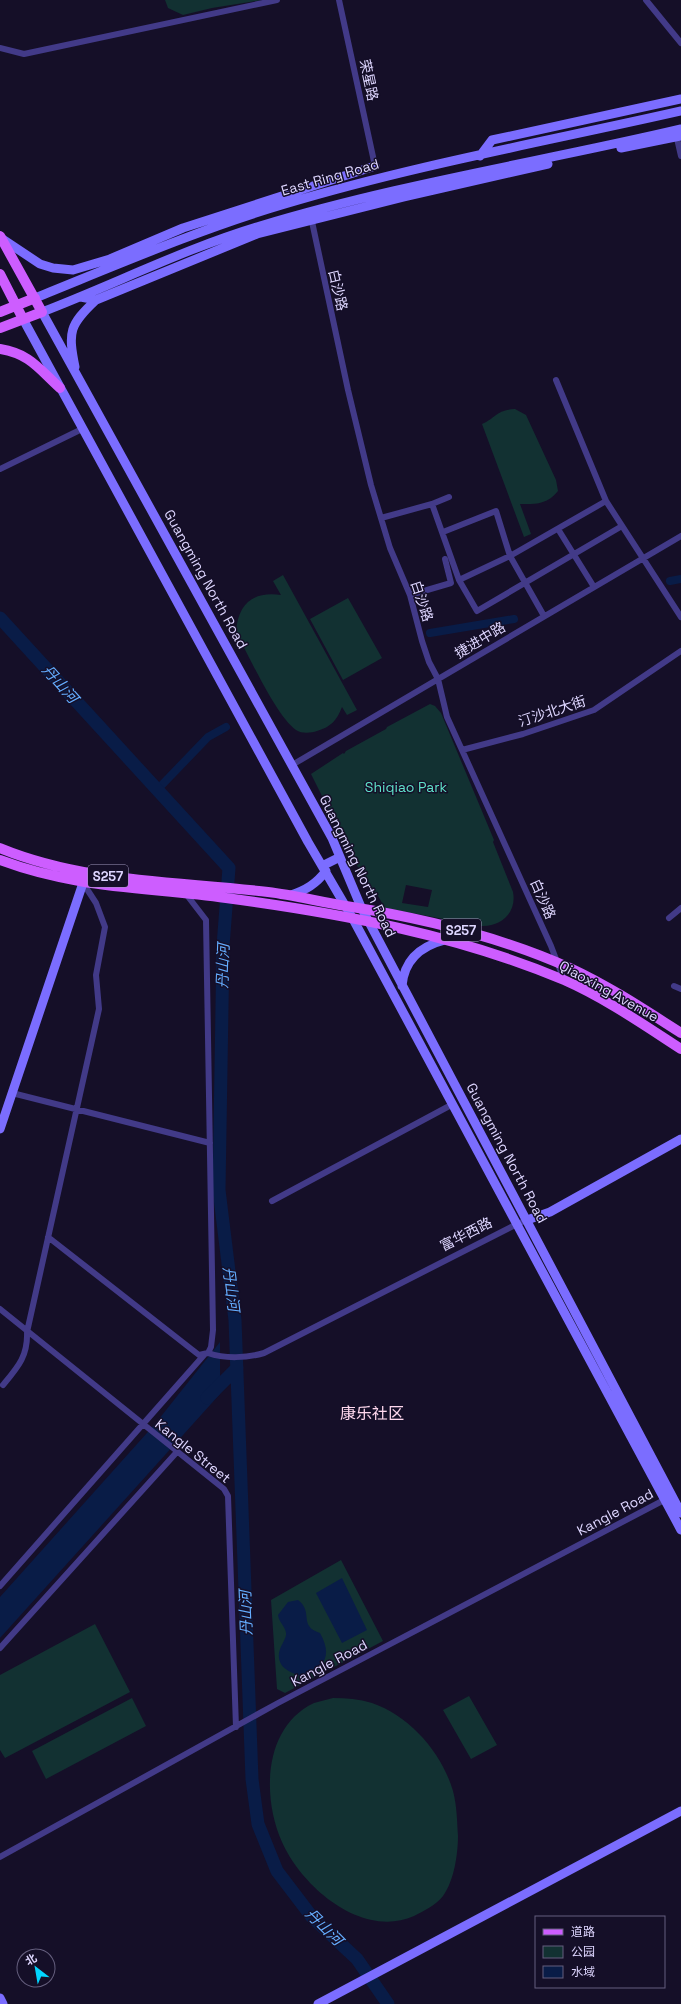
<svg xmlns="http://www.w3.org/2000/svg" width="681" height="2004" viewBox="0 0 681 2004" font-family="'Space Grotesk','Noto Sans SC',sans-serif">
<rect width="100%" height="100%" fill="#150f28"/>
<path fill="#123132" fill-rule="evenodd" d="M165,0H262L212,8L183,15L168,8Z
M515,409L526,415L556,480L558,491C547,505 535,504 520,504L531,534L524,537L482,424C496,418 496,410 515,409Z
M283,575L357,710L347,715L342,707C337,720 331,727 317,731C311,733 302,734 296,730C276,716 249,656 236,632C238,604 253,591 281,595L273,581Z
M348,598L382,658L343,680L310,619Z
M430,704L435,706L441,713L494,840L493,842L513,892C517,913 501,927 481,926L385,908L378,896L371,889L335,828L339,825L337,821L335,822L311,774L343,753L344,754L346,751L386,729L387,727ZM406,885L432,890L428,907L402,903Z
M341,1560L383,1641L285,1693L277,1689L271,1600Z
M95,1624L130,1692L5,1758L0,1750V1675Z
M469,1696L497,1745L471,1759L443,1710Z
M132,1698L146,1726L46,1779L32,1751Z
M333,1698C346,1698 359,1699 372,1703C410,1716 442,1753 453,1791C457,1806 457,1821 458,1836C458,1854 454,1881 443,1896C436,1905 424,1911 414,1916C362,1939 302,1887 282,1842C262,1798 263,1727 314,1703C320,1701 327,1700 333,1698Z"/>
<path fill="#091c47" d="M220,1342V1394L0,1638V1597L155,1424Z
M342,1578L367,1630L342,1643L316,1593Z
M298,1600C314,1612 298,1626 320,1633C332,1655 326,1666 304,1676C292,1674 277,1668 279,1653C280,1646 285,1641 286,1635C287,1628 279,1623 278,1615L288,1602Z"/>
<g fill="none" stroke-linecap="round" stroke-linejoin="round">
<path stroke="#091c47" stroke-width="8" d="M670,581L681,579
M430,633L514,619
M157,790L208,737L226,727"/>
<path stroke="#091c47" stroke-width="13" d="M0,618L229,868L223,946L219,1190L235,1320L252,1779L258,1824L277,1871L312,1917L357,1959L388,2004
M207,1398L237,1368"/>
<path stroke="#423a88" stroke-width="6" d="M339,0L375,166
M646,0L681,43
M0,48L24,54L277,0
M676,134L681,156
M311,217L348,390L371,485L390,548L410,595L422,641L429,662L438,679L447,717L551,946L564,980
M556,380L606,501L681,617
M0,469L82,429
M432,504L449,497
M381,518L432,504L459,580L510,556L544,616
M558,529L594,587
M443,532L496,511L510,556L606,501
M459,580L477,611L622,526
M410,595L451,583L445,559
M462,750L523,734L594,710L681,651
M292,765L681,536
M669,918L681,908
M674,986L681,989
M12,1093L210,1143
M272,1201L453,1104
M48,1237L190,1348L199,1355L208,1353L211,1347L213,1330L206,920L186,894
M0,1309L224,1489L228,1496L236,1727
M208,1353C225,1359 247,1358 264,1353L517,1224L527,1220
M3,1385C18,1367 28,1356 27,1332L99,1009L96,975L105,927L96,903L83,883
M0,1586L204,1355
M0,1648L176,1453
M0,1857L278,1703L666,1499"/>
<path stroke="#7b6dff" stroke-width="9" d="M681,129C541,162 398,184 260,226C186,248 115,284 42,312L332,838L361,907L681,1513
M621,148L681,136
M480,156L492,140L681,99
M1,238L40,264L53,268L73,270L110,259L183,228L375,166
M81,297L96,300L257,234L404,197L548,164
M35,298C117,265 200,229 285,204C415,165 549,141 681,111
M23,319L308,842L353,919L681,1530
M75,367C68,332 69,325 96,300
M322,866L340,857
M291,895C306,890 316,884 326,871
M402,986C404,960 421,946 445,940
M0,1129L83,883
M527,1220L550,1212L681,1139
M0,1998L3,2004
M318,2004L681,1811"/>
<path stroke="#cd5dff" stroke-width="10" d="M0,236L42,312L0,328
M0,274L23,319
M0,312L35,298
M0,349C30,354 38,368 60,388
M0,848C85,883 178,881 268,892C294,895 320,902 346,906C422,918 499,936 570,968C609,986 645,1010 681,1033
M0,860C77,889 147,887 226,898C339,913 458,935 564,980C605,998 644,1025 681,1049"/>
</g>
<g text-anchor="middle" stroke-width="3" stroke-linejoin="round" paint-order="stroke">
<g fill="#150f28" stroke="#a29abe" stroke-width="1">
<rect x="88" y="865" width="40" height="22" rx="3"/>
<rect x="441" y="919" width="40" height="22" rx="3"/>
</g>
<g font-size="13" font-weight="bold" fill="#ded6ff">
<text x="108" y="881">S257</text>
<text x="461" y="935">S257</text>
</g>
<g font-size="14" fill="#ded6ff" stroke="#150f28">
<text transform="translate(369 80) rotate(78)" y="5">荣星路</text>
<text transform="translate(330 177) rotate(-16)" y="5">East Ring Road</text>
<text transform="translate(338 290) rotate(77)" y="5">白沙路</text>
<text transform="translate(206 579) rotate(61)" y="5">Guangming North Road</text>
<text transform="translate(422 601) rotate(72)" y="5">白沙路</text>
<text transform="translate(480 640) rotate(-31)" y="5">捷进中路</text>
<text transform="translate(552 711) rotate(-18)" y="5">汀沙北大街</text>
<text transform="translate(358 866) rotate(64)" y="5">Guangming North Road</text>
<text transform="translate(543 899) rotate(66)" y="5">白沙路</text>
<text transform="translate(609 991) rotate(29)" y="5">Qiaoxing Avenue</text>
<text transform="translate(507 1153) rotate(62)" y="5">Guangming North Road</text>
<text transform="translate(466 1234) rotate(-27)" y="5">富华西路</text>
<text transform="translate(193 1451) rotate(39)" y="5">Kangle Street</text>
<text transform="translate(615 1512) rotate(-28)" y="5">Kangle Road</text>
<text transform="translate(329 1663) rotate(-28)" y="5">Kangle Road</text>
</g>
<g font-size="14" fill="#5fe2ca" stroke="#150f28">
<text x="406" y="792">Shiqiao Park</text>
</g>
<g font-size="15" font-style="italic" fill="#64adff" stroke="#150f28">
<text transform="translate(60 684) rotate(48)" y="5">丹山河</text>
<text transform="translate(223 966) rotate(-88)" y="5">丹山河</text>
<text transform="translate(231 1289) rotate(83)" y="5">丹山河</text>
<text transform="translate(246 1613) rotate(-92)" y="5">丹山河</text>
<text transform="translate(324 1927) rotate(45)" y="5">丹山河</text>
</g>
<g font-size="16" fill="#ffd8ee" stroke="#150f28">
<text x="372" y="1419">康乐社区</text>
</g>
</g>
<rect x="535" y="1916" width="130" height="72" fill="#150f28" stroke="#655f7e"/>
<rect x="543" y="1929" width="20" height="6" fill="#cd5dff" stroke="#655f7e"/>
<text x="571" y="1936" font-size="12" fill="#ded6ff">道路</text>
<rect x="543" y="1946" width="20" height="12" fill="#123132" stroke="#655f7e"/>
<text x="571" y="1956" font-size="12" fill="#ded6ff">公园</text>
<rect x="543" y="1966" width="20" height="12" fill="#091c47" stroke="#655f7e"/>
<text x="571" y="1976" font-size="12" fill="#ded6ff">水域</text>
<g transform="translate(36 1968) rotate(329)"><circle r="19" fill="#150f28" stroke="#655f7e"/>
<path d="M0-3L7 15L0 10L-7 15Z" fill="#02d5ff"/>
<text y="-6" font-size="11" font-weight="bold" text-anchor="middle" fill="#ded6ff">北</text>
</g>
</svg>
